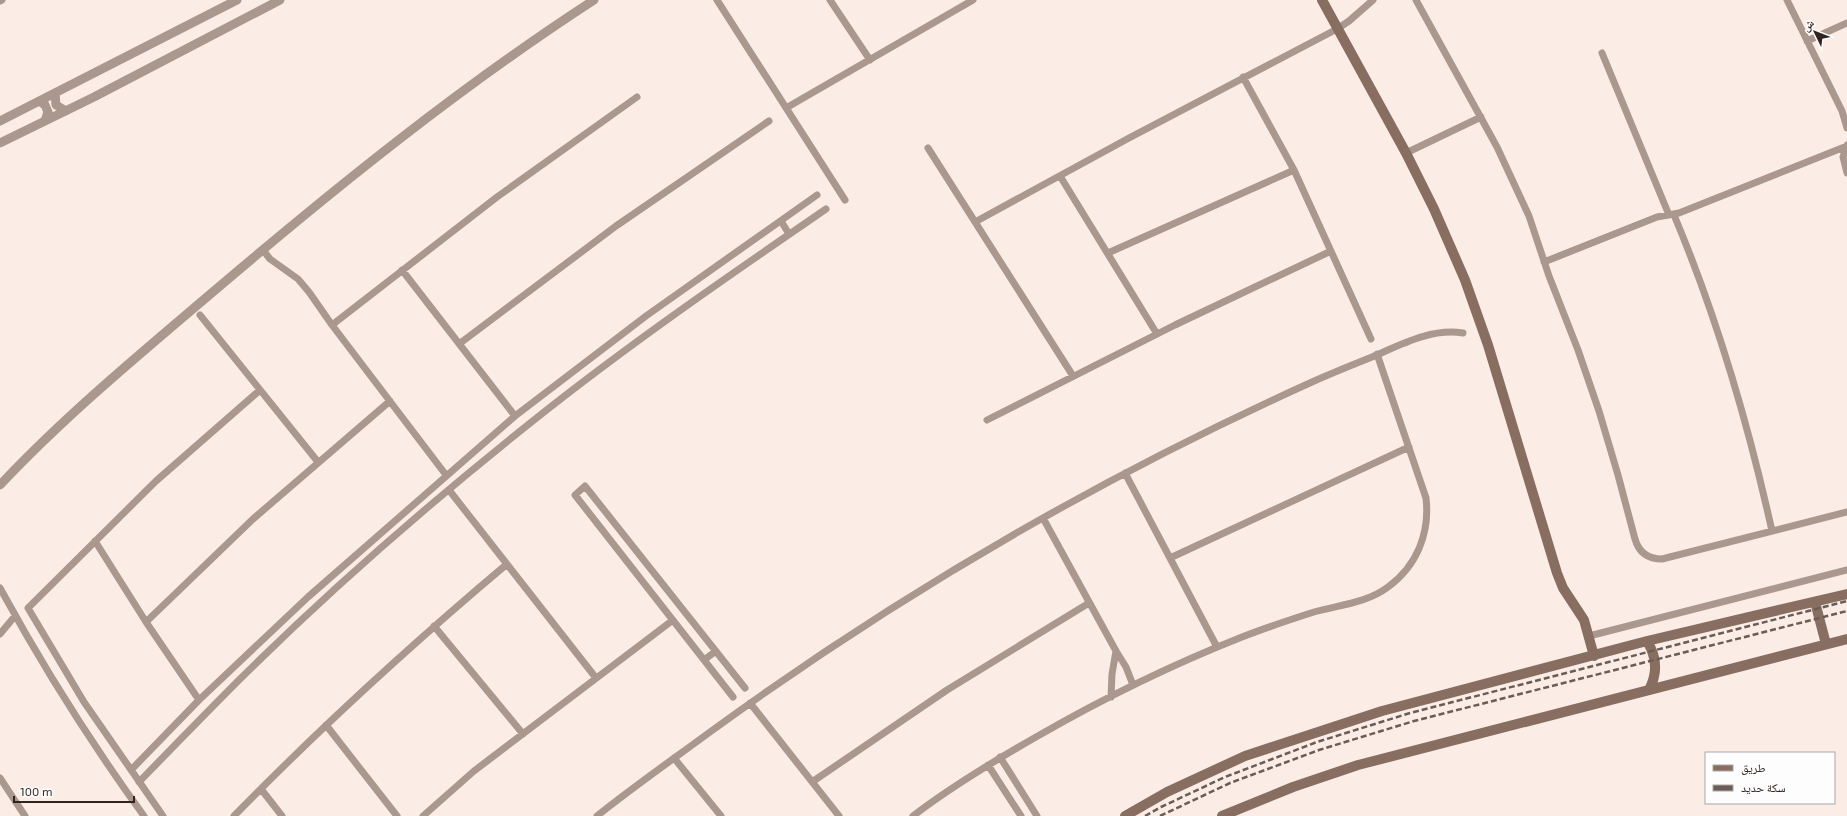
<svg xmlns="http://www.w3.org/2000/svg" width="1847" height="816" viewBox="0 0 1847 816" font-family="'Exo 2','Noto Naskh Arabic',sans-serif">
<rect width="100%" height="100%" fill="#fbede6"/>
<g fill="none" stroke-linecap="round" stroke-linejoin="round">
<path stroke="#aa988f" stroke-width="7" d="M717,0L845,200
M830,0L870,60
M1416,0L1497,147L1529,216L1549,276L1578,350L1599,411L1618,475L1635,539C1639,553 1648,559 1662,559L1847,512
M1787,0L1842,111L1847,128
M0,1L2,0
M1807,41L1847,23
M1602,53L1669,215
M1243,77L1294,170L1371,339
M786,108L973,0
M1847,145L1843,157L1847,173
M928,148L1073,376
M1406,153L1481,117
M1060,176L1157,334
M1674,215C1717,317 1748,423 1772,531
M781,221L789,234
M975,222L1129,138L1337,29L1349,21L1373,0
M263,250L270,259L298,279L309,292L332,325L446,475
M1108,253L1294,170
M1544,262L1657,217L1679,213L1847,146
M402,270L515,416
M200,315L318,462
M332,325L497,197L637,97
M459,344L616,226L769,121
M987,420L1175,325L1331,251
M1125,473L1217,647
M449,490L596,678
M1043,518L1116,651L1126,667L1133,685
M95,541L146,622L199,700
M1170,558L1409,447
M0,588C43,667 91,743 144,816
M146,622L253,519L390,401
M434,626L523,734
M0,634L15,616
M1589,636L1847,570
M704,660L716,651
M733,697L575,495L585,486L745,688
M1111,697L1112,674L1116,651
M750,703L839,816
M326,725L397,816
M1000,757L1037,816
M674,758L721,816
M988,765L1021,816
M131,770L199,700L308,597L515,416L646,316L817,195
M0,778L25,816
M139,782C173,747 206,713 240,679C333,587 432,501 534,420C628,345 727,277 826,209
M812,782L947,690L1089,603
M261,789L282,816
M163,816L84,702L28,608L156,481L260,390
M234,816C321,727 412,644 507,564
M423,816L474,771L673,620
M597,816C633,787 672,760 710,732C898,595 1099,478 1312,382C1332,373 1352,365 1372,357C1400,345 1431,328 1463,333
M913,816C952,786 994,761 1036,737C1102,699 1171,665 1242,637C1265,628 1289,620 1314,612C1339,605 1367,603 1388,587C1417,566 1430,533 1426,498L1377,354"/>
<path stroke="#aa988f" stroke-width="9" d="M55,93L56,105L66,111
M39,101L45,105L48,112L45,121
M0,121L237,0
M0,143L94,97L280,0
M0,485C66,415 141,353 214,291C335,188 460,87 594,0"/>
<path stroke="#886e61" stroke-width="10" d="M1322,0L1406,153L1434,209L1465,280L1488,345L1557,573L1563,588L1584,620L1594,656
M1815,602L1826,644
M1647,641C1657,657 1658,673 1649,690
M1125,816L1167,792L1245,756L1382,711L1647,641L1847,594
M1222,816L1293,787L1358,765L1847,639"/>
<path stroke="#6a5d57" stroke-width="2.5" stroke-dasharray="6 3" stroke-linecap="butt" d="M1145,816L1161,807L1225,777L1317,742L1410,713L1847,601
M1160,816L1230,783L1319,750L1414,721L1847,611"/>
</g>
<rect x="1705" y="752" width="130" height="52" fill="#fdfdfd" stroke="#aba6a4"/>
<rect x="1713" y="765" width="20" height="6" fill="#886e61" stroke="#aba6a4"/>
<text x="1741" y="772" font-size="12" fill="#31241e">طريق</text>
<rect x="1713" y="785" width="20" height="6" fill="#6a5d57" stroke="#aba6a4"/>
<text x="1741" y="792" font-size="12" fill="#31241e">سكة حديد</text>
<g transform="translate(1815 32) rotate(313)" stroke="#fdfdfd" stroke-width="3" paint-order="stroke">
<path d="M0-3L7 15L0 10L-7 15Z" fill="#31241e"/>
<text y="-6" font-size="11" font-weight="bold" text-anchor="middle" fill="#31241e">ش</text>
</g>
<path d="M14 796v6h120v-6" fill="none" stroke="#31241e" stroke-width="2"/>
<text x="20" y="796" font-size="12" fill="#31241e" stroke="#fdfdfd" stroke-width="3" paint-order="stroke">100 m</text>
</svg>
